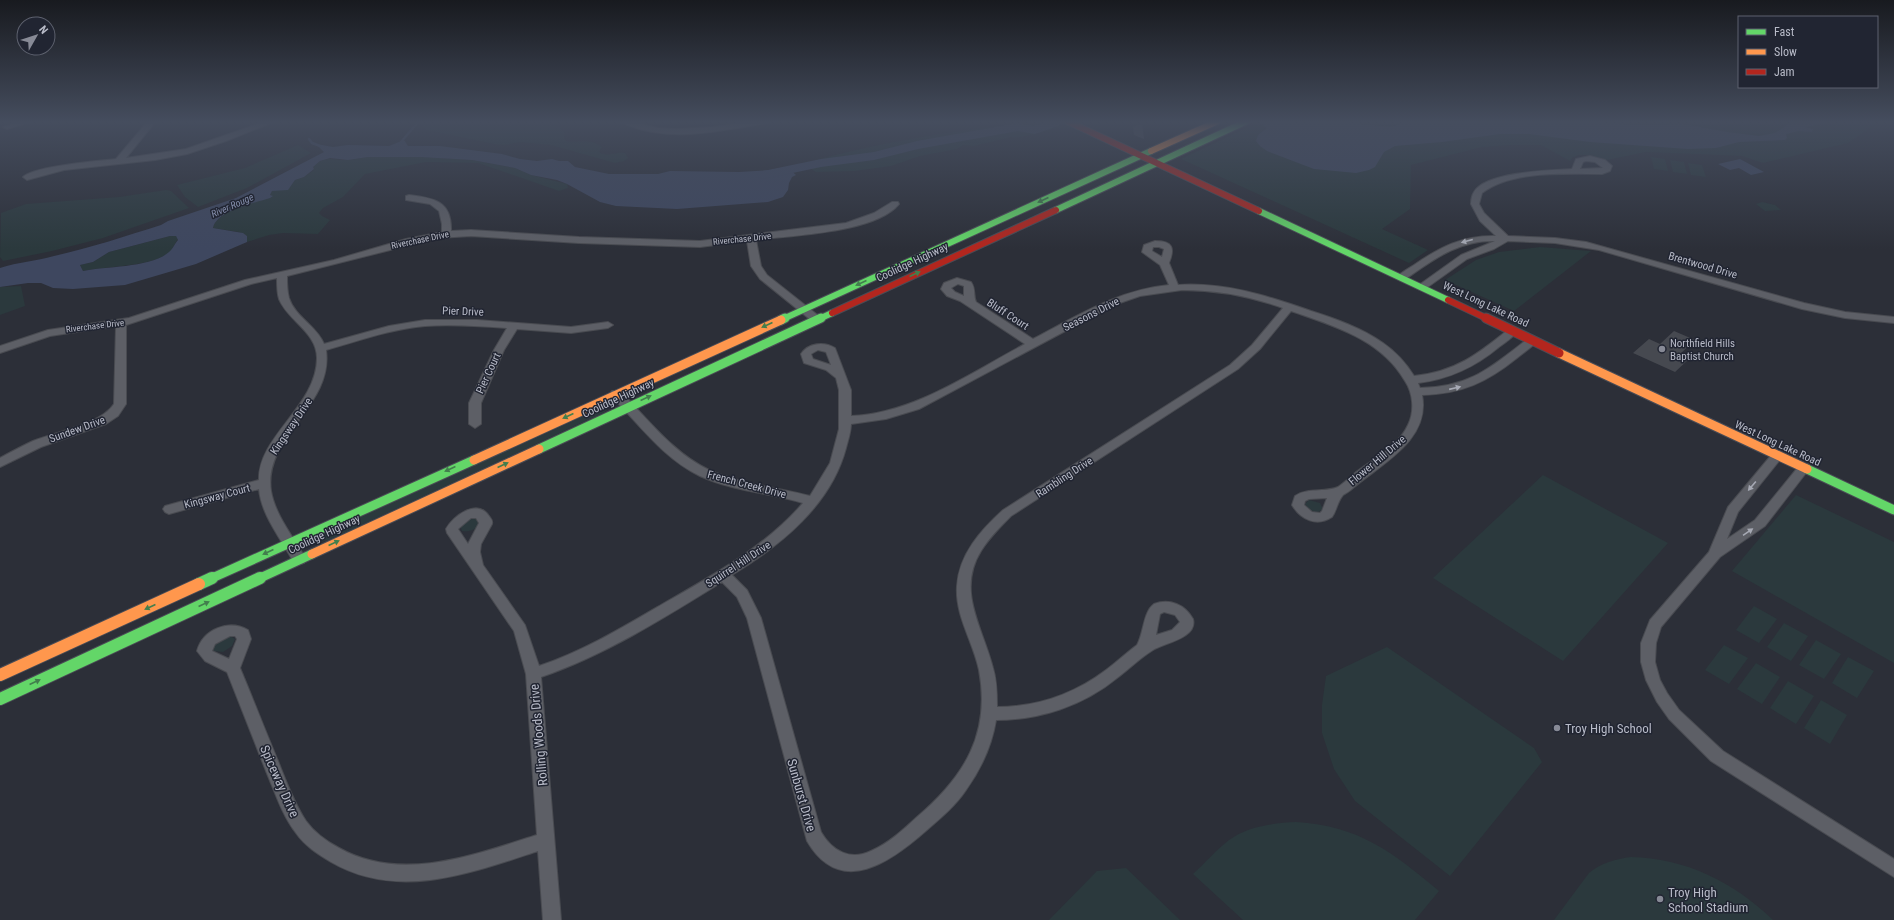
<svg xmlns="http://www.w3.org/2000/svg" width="1894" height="920" viewBox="0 0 1894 920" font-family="'Roboto Condensed',sans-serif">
<rect width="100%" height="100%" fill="#2c2f38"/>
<path fill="#2b393d" d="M423,121H551L565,133L564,139L566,141C579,143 590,138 602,147L599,152C607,158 616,151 625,153L628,158L624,161L615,163L551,145L520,142L504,145L494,144L427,130L420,125Z
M1036,121H1048L1061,127C1051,130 1019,139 1011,137L974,146L963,145L957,149L920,156L891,166L855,171L816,172L803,164C879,141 957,131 1036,121Z
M1261,121H1879L1848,143L1763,163L1742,156L1646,152L1607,160L1591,155H1579L1573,157L1570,161L1541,145H1510L1482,147L1411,165L1410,209L1382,229L1428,250L1409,263L1181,159Z
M298,145L311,153L247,188L198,207L185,197L177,185L245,168Z
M368,157H420L472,160L515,168L531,175L567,184L568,188L559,191L478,163L426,162L365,174L343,197L323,208L319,213L322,216L330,220L318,234L283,233L269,235L247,242V236L239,232L213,228C218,209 256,203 272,196L270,195L272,191L290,187L295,180L304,177L314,170L313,167C327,154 333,161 349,160C356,159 362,158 368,157Z
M1651,157L1665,159L1668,171L1654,169Z
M1670,160L1684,162L1687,174L1673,172Z
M1688,163L1702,165L1706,177L1691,175Z
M166,190L171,191L189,208L103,238L52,251L3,261L0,257L1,213L26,204L119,197Z
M1762,202L1775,205L1781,210L1765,211L1756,204Z
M170,236H176L178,239C175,243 173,249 170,252C153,267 105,266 83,271L80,265L93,262L109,252Z
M1540,247L1591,251L1514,311L1445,280L1476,260L1499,252Z
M21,286L25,306L0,315V287Z
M604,407L607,408L605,412L329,540L320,542L318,539L322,534Z
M1543,475L1668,543L1563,661L1433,578Z
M1796,495L1894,542V663L1732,571Z
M1309,500L1320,503L1323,509L1318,512L1311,511L1305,504Z
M469,519H477L479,524C476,530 469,532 462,531L460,526Z
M1754,606L1777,619L1759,643L1736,630Z
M1784,623L1808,636L1791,661L1767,647Z
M230,636L235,639L232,646L223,652L214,651V645L217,641Z
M1816,640L1841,654L1824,679L1799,665Z
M1724,645L1748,658L1729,684L1705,670Z
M1387,647L1534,748L1542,762L1450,876L1355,801L1334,769L1322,733V705L1326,676Z
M1848,657L1874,671L1857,698L1832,683Z
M1756,663L1780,677L1762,704L1737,689Z
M1788,681L1814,696L1796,724L1770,708Z
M1821,700L1847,715L1830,744L1804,728Z
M1296,822C1360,826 1392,852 1439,891L1415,920H1243L1193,874C1205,863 1216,850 1229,840C1248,826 1274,823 1296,822Z
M1631,857C1685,858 1734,882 1773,920H1554L1589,873C1601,863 1616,859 1631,857Z
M1126,868L1180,920H1049L1097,871Z"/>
<path fill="#3e475f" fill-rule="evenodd" d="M1261,121L1298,123L1330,121L1391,127L1398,125L1405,121H1576L1635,125L1683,124L1727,132L1759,136L1775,133L1792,122L1835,121L1805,127L1813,129L1812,132L1799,131L1786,134L1787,138L1785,140L1739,142L1716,148L1688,149L1590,142L1529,134H1500L1442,142L1395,146L1384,152L1375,167L1369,170L1356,173L1314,169L1267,151L1260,146L1256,141L1258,135L1267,128L1259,122Z
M404,140L408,146H440L502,154L520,159L537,161L552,159L559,161H568L575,167L609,174H658L670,171L739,172L770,170L787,167L796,175L792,177L789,183L788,190L783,197L768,202L677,209L616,206L600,202L567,184L557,180L531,175L515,168L472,160L420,157H368L348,160L330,158L320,161L313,167L314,169L304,177L295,180L288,190L272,191L270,195L273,196L270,198C255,203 217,210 213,228L243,233L247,236V242L196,264L125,285L73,289L53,288L41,283H28L0,287V268C18,262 36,261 54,256C90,248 126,236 161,225L168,221L236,198L324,152L318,146L322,145L333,147L348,145L389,146ZM170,236H176L178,240C175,243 173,249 169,252C151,268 106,266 83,271L80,265L93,262L109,252Z
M1740,159L1764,172L1751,175L1739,168L1730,170L1718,164Z"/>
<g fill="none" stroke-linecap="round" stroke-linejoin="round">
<path stroke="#3e475f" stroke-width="2.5" d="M309,139L312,143L323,147
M401,142L419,121"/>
<path fill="#3e475f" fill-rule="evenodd" d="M1048,121H1058L1060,123L1058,126L1035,134L1018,131L918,149L874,160L821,167L764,179L759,178L757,175L759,172L821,159L874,152L917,141L1018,123L1034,126Z"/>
</g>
<path fill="#464950" d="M1142,123L1144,139L1134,135L1133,127Z
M1674,331L1695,340L1680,354L1690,358L1675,372L1633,353L1649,339L1660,344Z"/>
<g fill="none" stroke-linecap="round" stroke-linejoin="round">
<g stroke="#494b51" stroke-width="2">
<path id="street" d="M22,121H33L7,129L3,127Z
M148,121H156L126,158L186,149L266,121H276L226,141L187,154L155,160L64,170L27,180L23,177C34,166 99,161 116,159Z
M619,121H629L658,128L676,129L713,127L754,121H771L767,123C724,130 675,142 633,127C628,125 623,124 619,121Z
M1590,156L1605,160L1612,166L1610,171L1602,174C1565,174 1512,170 1482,193L1479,204L1484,213L1508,236L1555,238L1586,242L1804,303L1845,312L1894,317V323L1845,318L1802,309L1599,250L1555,243L1508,241L1494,249L1467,259L1425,289H1419L1417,287L1419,285L1461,255L1495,241C1458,240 1433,260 1404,280L1401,281L1396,278C1400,273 1408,269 1414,265C1440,247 1463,235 1496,236L1480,221L1471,204C1471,200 1472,195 1474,192C1485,172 1551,170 1572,169L1576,159ZM1586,161L1595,162L1603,168L1580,169L1583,162Z
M409,195C434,198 452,201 451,231L471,230L579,237L700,241L846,223L874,213L892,202H898L899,204C875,233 793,235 756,240L761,266L767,275L820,317L821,319L820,321H812L760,279L751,266L747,241L700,247L579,243L471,236L438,238L287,276C287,283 287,291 289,298C295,317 317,326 324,344L389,326L425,320H477L571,327L608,322L613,325L608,328L571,333L517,329L504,350L481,403V424L475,428L469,424V403L494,350L507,328C480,326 452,324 425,326C391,329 358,341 326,350C334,406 263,436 271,491C275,515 294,538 306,559L304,563L299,564L294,563C282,540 261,515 259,489L169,514L165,512L163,509L165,506L259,480C258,436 317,406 317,358C317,332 288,321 279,299C277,293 277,285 277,278L251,284L126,325V404L118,416L106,424L41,447L0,467V458C11,452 22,446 33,441C57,431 100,425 114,404L116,326L50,336L0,353V346L48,330L129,318L245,280L334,260L406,239L442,232V224L439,211L430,204L406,200V196Z
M1155,241C1173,241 1175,248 1169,263L1178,285C1225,282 1268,296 1311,311C1336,319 1362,328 1383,343C1396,352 1406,363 1414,376C1455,372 1478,354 1509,329L1513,328L1518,331C1513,337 1506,342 1499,347C1475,367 1450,379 1418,383L1420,388C1471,387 1491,367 1529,338L1533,337L1538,340C1533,347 1524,352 1517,358C1487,382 1462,394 1422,395C1431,440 1381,464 1353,488C1350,491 1346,493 1343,495C1337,502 1337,510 1332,517C1317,527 1301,520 1292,505L1295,496C1308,487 1324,493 1338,487C1344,483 1349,478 1355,473C1373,459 1398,447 1408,425C1415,411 1413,393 1405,381C1381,339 1334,326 1291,311L1260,349L1238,369L1011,516C1000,527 989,538 981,551C956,591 983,628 993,668C997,681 997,694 997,707C1037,707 1074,694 1106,670C1117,662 1126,653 1137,645C1144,633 1143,612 1154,604C1170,598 1185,605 1193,619C1198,638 1164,643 1153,650C1140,658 1129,669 1117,678C1083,706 1039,720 996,720C992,745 981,769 966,790C956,805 942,817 928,829C892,861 841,899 807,841L747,618L737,597L722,582C664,618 605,655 541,677L561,920H543L538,851C471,873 398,901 331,862C318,854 305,846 296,833C282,815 275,792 266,771C253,738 240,705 227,672L205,661L197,651C203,629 229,619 248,630L251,639L240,668C253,699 265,730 278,761C286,781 294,803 306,821C314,832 326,841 339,848C401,883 474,855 537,835L526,674L514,631L447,533L446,529C453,516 477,498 489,516C491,519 493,520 492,524L481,544L480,552L483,565L525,625L539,666C584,651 625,626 666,602C715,574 766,546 803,503C769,493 733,491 700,476C664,459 639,424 612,397L610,394L612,391H620C648,419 673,453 709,470C740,484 777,487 810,496L830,463L839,429V390L836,378L826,370L804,363L801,354C808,343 824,341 835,348L851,390V416C913,414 972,372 1025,344L960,301L947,296L941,289L944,283L957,278L971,282C976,289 973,295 976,302L1033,339C1077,316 1118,290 1169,285L1160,265L1142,252L1144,245ZM1153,247H1159L1164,249L1162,257L1152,251ZM958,284L964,286V296L955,292L951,288ZM1182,290C1217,290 1249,296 1283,308L1252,345L1230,365L1003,510C981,530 959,554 957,586C955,616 973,641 979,670C991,734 964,777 917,817C903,830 889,843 871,851C850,861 832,851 821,832L761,618L747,590L732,575C781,545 831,505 846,448C848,440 851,432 851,424L886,419L919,409L1114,305L1140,296ZM818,350L826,352L831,365L813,359L811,354ZM1327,498L1322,511L1320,513L1312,512L1304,505L1305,501L1309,499ZM471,518H476L479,523L468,544L458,529ZM1164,612L1175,615L1180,622L1172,630L1156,635L1160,614ZM230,636H235L237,639L229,659L212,651L215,644Z
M1777,452L1781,453L1783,456L1738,512L1727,539L1755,520L1799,466H1807L1809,469L1765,526L1720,557L1661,627L1656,643L1655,662L1660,680L1667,693L1679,710L1723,751L1894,859V877L1711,761L1669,719L1657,702L1646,680L1641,662V643L1650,620L1709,552L1728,507L1773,453Z"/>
</g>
<g stroke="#4a4c55" stroke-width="8">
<path id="fast-far2" d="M1056,210L1247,121
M1259,211L1448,300
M783,319L1151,151
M819,319L832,313"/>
</g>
<g stroke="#4a4c55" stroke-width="11">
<path id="fast-far1" d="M781,320L785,318
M539,449L821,318
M1807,469L1894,510
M210,579L474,460
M258,579L312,554"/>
</g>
<g stroke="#4a4c55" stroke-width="14">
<path id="fast" d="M199,584L212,578
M0,699L260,578"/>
</g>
<g stroke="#4a4c55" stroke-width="8">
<path id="slow-far2" d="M1151,151L1218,121"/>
</g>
<g stroke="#4a4c55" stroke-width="11">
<path id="slow-far1" d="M1559,353L1807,469
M474,460L781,320
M312,554L539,449"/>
</g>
<g stroke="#4a4c55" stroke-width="14">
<path id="slow" d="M0,675L199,584"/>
</g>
<g stroke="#4a4c55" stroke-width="8">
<path id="jam-far1" d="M1067,121L1259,211
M1448,300L1488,319
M832,313L1056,210"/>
</g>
<g stroke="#4a4c55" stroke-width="11">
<path id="jam" d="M1486,318L1559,353"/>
</g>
<use href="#street" fill="#5d5f66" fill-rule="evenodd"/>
<use href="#fast-far2" stroke="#63d668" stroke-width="6"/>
<use href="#fast-far1" stroke="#63d668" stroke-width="9"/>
<use href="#fast" stroke="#63d668" stroke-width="12"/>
<use href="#slow-far2" stroke="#ff974d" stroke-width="6"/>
<use href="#slow-far1" stroke="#ff974d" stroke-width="9"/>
<use href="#slow" stroke="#ff974d" stroke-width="12"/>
<use href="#jam-far1" stroke="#b3261e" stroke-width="6"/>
<use href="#jam" stroke="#b3261e" stroke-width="9"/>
</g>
<defs><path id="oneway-solid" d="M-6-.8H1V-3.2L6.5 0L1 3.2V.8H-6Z"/></defs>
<g fill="#427e4d">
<use href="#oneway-solid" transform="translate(1043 200) rotate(155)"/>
<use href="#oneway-solid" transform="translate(915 274) rotate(-25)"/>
<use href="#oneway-solid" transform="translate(861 283) rotate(156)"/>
<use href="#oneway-solid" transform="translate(767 325) rotate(156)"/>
<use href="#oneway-solid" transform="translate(646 398) rotate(-25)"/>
<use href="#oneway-solid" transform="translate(568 416) rotate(155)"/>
<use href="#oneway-solid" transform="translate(503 465) rotate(-25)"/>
<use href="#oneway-solid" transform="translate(450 469) rotate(155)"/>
<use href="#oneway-solid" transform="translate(334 543) rotate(-25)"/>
<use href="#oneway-solid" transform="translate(268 552) rotate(155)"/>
<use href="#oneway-solid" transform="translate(204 604) rotate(-25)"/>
<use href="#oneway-solid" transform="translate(150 607) rotate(155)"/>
<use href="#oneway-solid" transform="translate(35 682) rotate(-25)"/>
</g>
<g fill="#a6a9b4">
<use href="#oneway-solid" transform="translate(1467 241) rotate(165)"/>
<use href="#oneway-solid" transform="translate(1455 388) rotate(-13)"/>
<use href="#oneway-solid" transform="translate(1752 486) rotate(130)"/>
<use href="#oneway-solid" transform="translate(1748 532) rotate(-34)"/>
</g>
<linearGradient id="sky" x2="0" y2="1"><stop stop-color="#181a1f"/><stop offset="0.49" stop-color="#454d5e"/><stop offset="1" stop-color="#454d5e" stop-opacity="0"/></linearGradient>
<rect width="1894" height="249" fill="url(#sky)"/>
<g fill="#878a96" stroke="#212532" stroke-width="1.5">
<circle cx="1662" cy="349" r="4"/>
<circle cx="1557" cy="728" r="4"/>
<circle cx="1660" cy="899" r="4"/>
</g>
<g text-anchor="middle" stroke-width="3" stroke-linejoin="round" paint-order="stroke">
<g font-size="9" fill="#b8bbc8" stroke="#212532">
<text transform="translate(742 239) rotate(-6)" y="3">Riverchase Drive</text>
<text transform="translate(420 240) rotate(-12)" y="3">Riverchase Drive</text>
<text transform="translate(95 326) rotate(-7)" y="3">Riverchase Drive</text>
</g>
<g font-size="10" font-style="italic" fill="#848eab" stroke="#212532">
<text transform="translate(232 205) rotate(-24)" y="4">River Rouge</text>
</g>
<g font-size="11" fill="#b8bbc8" stroke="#212532">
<text transform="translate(912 262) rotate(-25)" y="4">Coolidge Highway</text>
<text transform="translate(1703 265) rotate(16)" y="4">Brentwood Drive</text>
<text transform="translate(1486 304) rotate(25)" y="4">West Long Lake Road</text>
<text transform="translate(463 311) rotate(2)" y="4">Pier Drive</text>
<text transform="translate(1008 314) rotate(33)" y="4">Bluff Court</text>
<text transform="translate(1091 314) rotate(-27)" y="4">Seasons Drive</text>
<text transform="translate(488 373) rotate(-65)" y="4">Pier Court</text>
<text transform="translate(618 398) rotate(-25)" y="4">Coolidge Highway</text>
<text transform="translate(291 426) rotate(-56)" y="4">Kingsway Drive</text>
<text transform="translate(77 429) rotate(-20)" y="4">Sundew Drive</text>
<text transform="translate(1778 443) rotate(25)" y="4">West Long Lake Road</text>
<text transform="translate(1377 460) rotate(-40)" y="4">Flower Hill Drive</text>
<text transform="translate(1064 477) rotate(-33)" y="4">Rambling Drive</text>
<text transform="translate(747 484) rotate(15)" y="4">French Creek Drive</text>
<text transform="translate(217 496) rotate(-15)" y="4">Kingsway Court</text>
<text transform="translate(324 534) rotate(-25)" y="4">Coolidge Highway</text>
<text transform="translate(738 564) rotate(-33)" y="4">Squirrel Hill Drive</text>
</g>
<g font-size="11" fill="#b8bbc8" stroke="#212532" text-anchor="start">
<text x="1670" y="347">Northfield Hills<tspan x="1670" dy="13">Baptist Church</tspan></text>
</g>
<g font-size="13" fill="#b8bbc8" stroke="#212532" text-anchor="start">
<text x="1565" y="733">Troy High School</text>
<text x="1668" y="897">Troy High<tspan x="1668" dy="15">School Stadium</tspan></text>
</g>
<g font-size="13" fill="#b8bbc8" stroke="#212532">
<text transform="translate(538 735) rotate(-95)" y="5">Rolling Woods Drive</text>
<text transform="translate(280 781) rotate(66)" y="5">Spiceway Drive</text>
<text transform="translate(802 795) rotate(74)" y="5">Sunburst Drive</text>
</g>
</g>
<rect x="1738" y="16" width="140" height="72" fill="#212532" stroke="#5d616e"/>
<rect x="1746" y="29" width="20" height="6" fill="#63d668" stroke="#5d616e"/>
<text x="1774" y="36" font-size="12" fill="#b8bbc8">Fast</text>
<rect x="1746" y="49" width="20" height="6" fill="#ff974d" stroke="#5d616e"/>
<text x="1774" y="56" font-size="12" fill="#b8bbc8">Slow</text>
<rect x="1746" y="69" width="20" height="6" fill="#b3261e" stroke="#5d616e"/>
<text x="1774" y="76" font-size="12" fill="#b8bbc8">Jam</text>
<g transform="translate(36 36) rotate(51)"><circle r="19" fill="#212532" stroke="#5d616e"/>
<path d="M0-3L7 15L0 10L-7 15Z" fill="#878a96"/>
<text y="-6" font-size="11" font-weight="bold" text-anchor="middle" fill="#b8bbc8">N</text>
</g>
</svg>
